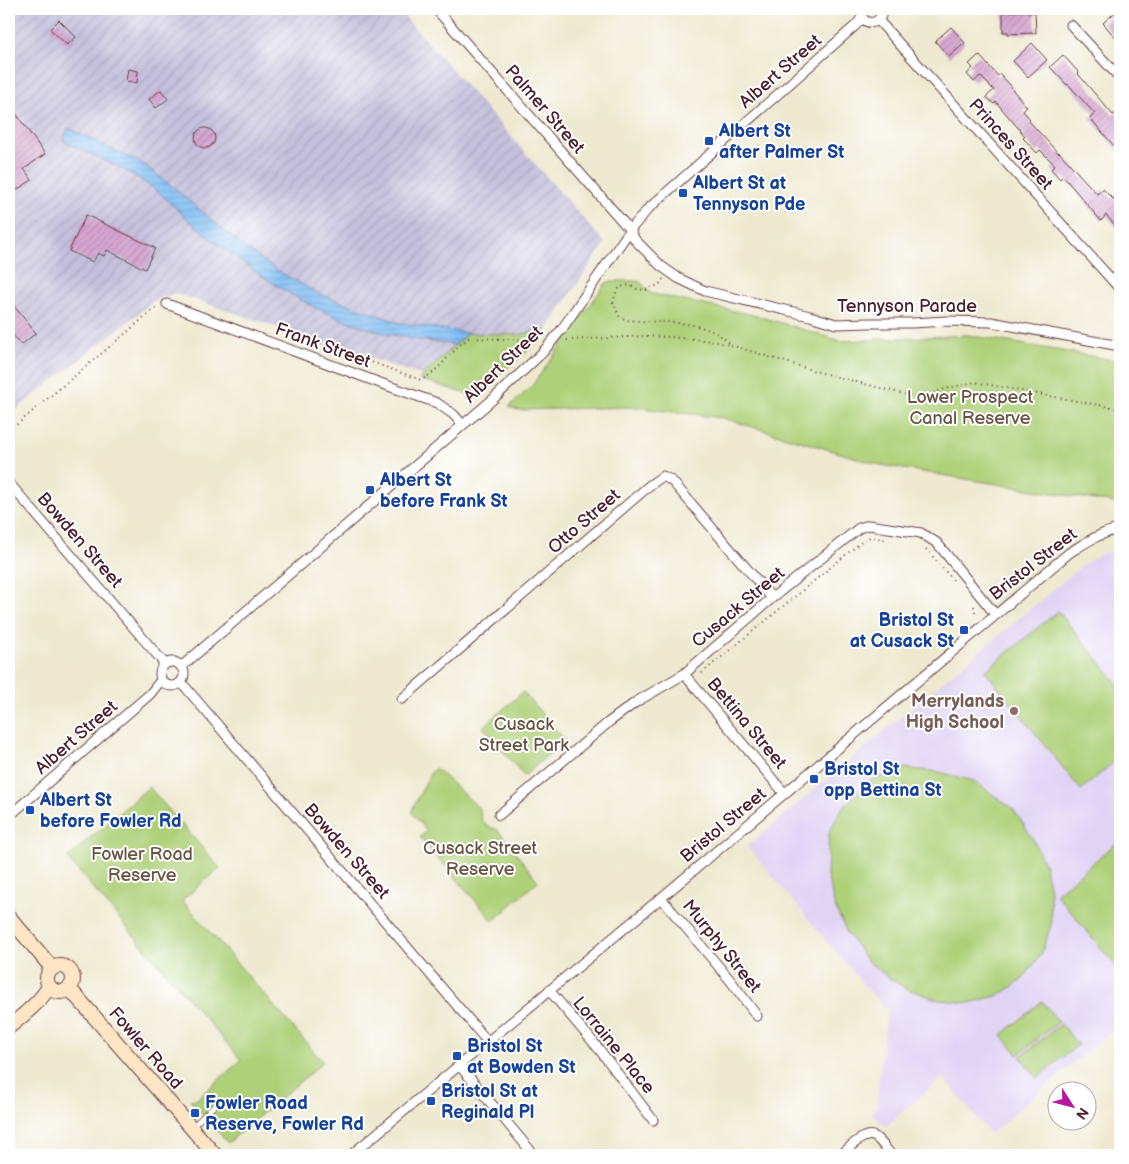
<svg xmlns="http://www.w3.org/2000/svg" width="1129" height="1164" viewBox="0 0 1129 1164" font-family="'Balsamiq Sans',sans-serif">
<defs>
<pattern id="industrial-furrows" width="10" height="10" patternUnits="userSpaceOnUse" patternTransform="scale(1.25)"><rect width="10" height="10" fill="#c4c0db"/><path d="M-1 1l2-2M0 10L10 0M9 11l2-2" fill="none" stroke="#aaa5bc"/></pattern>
<pattern id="water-rules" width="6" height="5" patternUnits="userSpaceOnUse" patternTransform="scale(1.25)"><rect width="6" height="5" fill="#7fbdf3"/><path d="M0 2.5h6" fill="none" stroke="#6fa2d0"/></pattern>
<pattern id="building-hatch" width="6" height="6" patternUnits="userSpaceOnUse" patternTransform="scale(1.25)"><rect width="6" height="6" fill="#d8a7d2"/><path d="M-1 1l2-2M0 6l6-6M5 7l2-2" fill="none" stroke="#b187ab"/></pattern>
</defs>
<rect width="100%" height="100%" fill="#fff"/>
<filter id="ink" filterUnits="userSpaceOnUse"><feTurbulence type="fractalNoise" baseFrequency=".02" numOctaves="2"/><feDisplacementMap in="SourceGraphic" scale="10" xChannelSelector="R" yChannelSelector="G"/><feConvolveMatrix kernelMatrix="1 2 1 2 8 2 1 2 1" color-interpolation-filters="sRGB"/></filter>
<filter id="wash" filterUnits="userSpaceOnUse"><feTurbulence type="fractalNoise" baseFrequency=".0096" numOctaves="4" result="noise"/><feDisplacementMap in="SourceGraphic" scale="20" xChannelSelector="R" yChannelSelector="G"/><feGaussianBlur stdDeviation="1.12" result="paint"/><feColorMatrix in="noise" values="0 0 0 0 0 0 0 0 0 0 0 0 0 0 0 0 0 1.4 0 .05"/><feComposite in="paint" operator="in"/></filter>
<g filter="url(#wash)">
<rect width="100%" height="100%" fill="#eee9d0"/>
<path fill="#e0d4f4" d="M1120,548V1024L990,1134L943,1077L886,1126L872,1114L873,1109L876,1108L887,1009L885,1008L862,983L747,846L1085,563L1106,552Z"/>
<path fill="url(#industrial-furrows)" d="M9,9H398L605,243L547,329L518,335L468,333L423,376L175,293L154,301L9,415Z"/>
<path fill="#add078" stroke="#7c7852" d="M611,281H639L652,294L758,316L841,341L968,335L1120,361V504L880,465L723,418L633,407L518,410L509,407L531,387L606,283Z
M547,329L529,350L473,396L419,379L468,333L518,335Z
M1058,611L1120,687V757L1081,790L985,671Z
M523,692L565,740L524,776L483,727Z
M435,768L479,808L482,821L490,827L498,830L538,881L493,921L420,837L427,831L411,812L431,772Z
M905,768L939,772L974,781L1013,809L1033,839L1045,866L1050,891L1051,925L1041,955L1022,980L1000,995L969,1003L939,1000L907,989L888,977L867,961L847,933L835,907L827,875L829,832L843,807L870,781Z
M149,787L220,868L182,900L323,1062L228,1143L190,1100L197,1099L241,1060L67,858Z
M1120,840V971L1056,894Z
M1042,1001L1059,1022L1018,1055L1002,1035Z
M1061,1024L1078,1045L1037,1078L1020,1057Z"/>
<path fill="url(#water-rules)" stroke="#646e8f" d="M68,128L143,164L169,184L245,248L278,271L319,294L400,323L468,333L455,345C436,342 417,340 398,336C369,330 339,319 312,306C269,283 230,255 193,224C178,211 164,195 147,184C123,167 89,154 63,141Z"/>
<g id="blocks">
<path fill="url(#building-hatch)" d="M1119,9H1120V43L1103,23Z
M1028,11V13L1035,12L1036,33L1008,34V32H1003V12Z
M59,20L76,37L67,45L50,29Z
M951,27L965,43L949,57L935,41Z
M1032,43L1047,60L1028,77L1013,61Z
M979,55L998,76L1000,74L1012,87L1011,88L1027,107L1023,111L1030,119L1029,121L1058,153L1059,152L1097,194L1103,189L1113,199L1120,192V231L1106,215L1101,221L1063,176L1060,179L1051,169L1055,165L1040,150L1037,153L1023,138L1025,136L996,102L994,104L986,97L994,90L980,76L974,82L967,74L973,68L969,64Z
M1063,55L1079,73L1078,74L1113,115L1116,113L1120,118V153L1090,118L1095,114L1068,84L1067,85L1050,67Z
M128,69L138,71L137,83L126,81Z
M161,90L168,99L156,108L149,99Z
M9,104L45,154L24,169L32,180L9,195Z
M195 138a10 10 0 1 1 20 0a10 10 0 1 1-20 0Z
M86,215L155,248L145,269L107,250L104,256L98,253L93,262L69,251Z
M9,300L36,333L21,345L9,330Z"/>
</g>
</g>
<g filter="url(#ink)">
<use href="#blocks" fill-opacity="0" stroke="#633d44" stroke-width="1"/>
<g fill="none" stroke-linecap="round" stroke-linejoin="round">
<g stroke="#633d44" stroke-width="6">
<path id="lane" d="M192,1127L214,1106"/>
</g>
<g stroke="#633d44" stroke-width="11">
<path id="street" d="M436,9L630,230L635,240L661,266L678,278L705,291L810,316L836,324L869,323H912L947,321L991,322L1120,346
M861,9C859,27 883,27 882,9
M878,20L1120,289
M1071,25L1120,78
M167,304L380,383L437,403L453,414L463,425
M562,329L630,230L649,208L855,26L862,18
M9,483L165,664
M160 674a12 12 0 1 1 24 0a12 12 0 1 1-24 0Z
M181,667L492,400L543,352
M684,674L785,794
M181,682L488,1042
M402,699L650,485L663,476L672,481L772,598
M499,815L609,722L636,702L684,674L772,598L859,528L869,525L921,533L937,543L995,614
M9,816L150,694L161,680
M661,898L730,980L757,1016
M549,990L599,1049L653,1120
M460,1066L534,1155
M9,1151L12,1155
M351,1155L661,898L1069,553C1085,543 1101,532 1120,529
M841,1155C848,1149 865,1130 875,1137C880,1140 887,1150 891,1155"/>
</g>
<g stroke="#633d44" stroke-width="16">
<path id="secondary" d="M9,917L52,968
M47 979a13 13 0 1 1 26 0a13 13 0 1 1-26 0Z
M69,988L215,1155
M9,1027C23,1015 39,1003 49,987"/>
</g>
<path stroke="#633d44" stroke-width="2" stroke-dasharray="1 4" stroke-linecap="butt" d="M845,14V9
M663,279L659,285L646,290L637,289L629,285L620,287L616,293L613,302L619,316L626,320C656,323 688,319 716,333C722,336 727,341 732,345
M567,340L649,336L684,338L712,341L734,346L815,371L915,397L945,389L974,382L1120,409
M297,341L305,338L421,380C440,371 451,350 469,338L540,340
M9,431L158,306
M926,549L954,581
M974,606L975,612
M702,673L865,539L870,537L884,539"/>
<use href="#lane" stroke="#fff" stroke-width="4.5"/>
<use href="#street" stroke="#fff" stroke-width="9"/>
<use href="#secondary" stroke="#fee5c5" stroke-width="14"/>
<g stroke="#633d44" stroke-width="11" stroke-linecap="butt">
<path id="street-bridge" d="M543,352L562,329"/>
</g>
<use href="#street-bridge" stroke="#fff" stroke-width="9"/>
</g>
</g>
<g fill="#1a4fb4" stroke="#fff" stroke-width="2">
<rect x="704" y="136" width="10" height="10" rx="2.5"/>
<rect x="678" y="188" width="10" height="10" rx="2.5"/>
<rect x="365" y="485" width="10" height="10" rx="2.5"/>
<rect x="959" y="625" width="10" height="10" rx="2.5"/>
<rect x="809" y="774" width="10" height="10" rx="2.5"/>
<rect x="25" y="805" width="10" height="10" rx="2.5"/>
<rect x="452" y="1051" width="10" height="10" rx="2.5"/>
<rect x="426" y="1096" width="10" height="10" rx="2.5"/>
<rect x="190" y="1108" width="10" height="10" rx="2.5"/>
</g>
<circle fill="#8d6e63" stroke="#fff" stroke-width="2" cx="1014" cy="711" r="5"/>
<g text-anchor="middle" stroke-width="4" stroke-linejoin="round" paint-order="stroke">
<g font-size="18" fill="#4a1f2b" stroke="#fff">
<text transform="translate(780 71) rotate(-41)" y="6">Albert Street</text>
<text transform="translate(545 109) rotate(49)" y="6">Palmer Street</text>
<text transform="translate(1011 144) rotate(48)" y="6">Princes Street</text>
<text x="907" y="312">Tennyson Parade</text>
<text transform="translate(323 345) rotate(20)" y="6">Frank Street</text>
<text transform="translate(503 364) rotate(-44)" y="6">Albert Street</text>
<text transform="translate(584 521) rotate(-41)" y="6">Otto Street</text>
<text transform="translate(80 540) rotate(49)" y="6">Bowden Street</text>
<text transform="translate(1033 564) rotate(-38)" y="6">Bristol Street</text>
<text transform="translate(738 607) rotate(-40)" y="6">Cusack Street</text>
<text transform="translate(747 723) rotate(50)" y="6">Bettina Street</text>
<text transform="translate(76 737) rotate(-41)" y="6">Albert Street</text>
<text transform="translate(723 825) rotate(-40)" y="6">Bristol Street</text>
<text transform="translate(347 851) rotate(49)" y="6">Bowden Street</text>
<text transform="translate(722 946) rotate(51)" y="6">Murphy Street</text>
<text transform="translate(614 1045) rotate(51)" y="6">Lorraine Place</text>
<text transform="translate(146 1048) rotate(49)" y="6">Fowler Road</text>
</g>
<g font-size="18" font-weight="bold" fill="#164399" stroke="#fff" text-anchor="start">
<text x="719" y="137">Albert St<tspan x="719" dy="21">after Palmer St</tspan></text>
<text x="693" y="189">Albert St at<tspan x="693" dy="21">Tennyson Pde</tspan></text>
<text x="380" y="486">Albert St<tspan x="380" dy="21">before Frank St</tspan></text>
<text x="954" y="626" text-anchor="end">Bristol St<tspan x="954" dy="21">at Cusack St</tspan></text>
<text x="824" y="775">Bristol St<tspan x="824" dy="21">opp Bettina St</tspan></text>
<text x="40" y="806">Albert St<tspan x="40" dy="21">before Fowler Rd</tspan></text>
<text x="467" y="1052">Bristol St<tspan x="467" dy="21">at Bowden St</tspan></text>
<text x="441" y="1097">Bristol St at<tspan x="441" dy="21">Reginald Pl</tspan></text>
<text x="205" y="1109">Fowler Road<tspan x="205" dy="21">Reserve, Fowler Rd</tspan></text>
</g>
<g font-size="18" fill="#685442" stroke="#fff">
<text x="970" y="403">Lower Prospect<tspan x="970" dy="21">Canal Reserve</tspan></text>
<text x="524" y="730">Cusack<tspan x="524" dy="21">Street Park</tspan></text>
<text x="480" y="854">Cusack Street<tspan x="480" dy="21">Reserve</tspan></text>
<text x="142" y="860">Fowler Road<tspan x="142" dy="21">Reserve</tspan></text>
</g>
<g font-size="18" font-weight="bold" fill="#785e54" stroke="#fff" text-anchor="end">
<text x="1004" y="707">Merrylands<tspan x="1004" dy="21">High School</tspan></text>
</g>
</g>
<rect width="1129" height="1164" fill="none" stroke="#fff" stroke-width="30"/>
<g transform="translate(1072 1106) rotate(126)"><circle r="24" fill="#ffffff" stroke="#b7a5aa"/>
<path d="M0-4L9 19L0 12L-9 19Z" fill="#b5179e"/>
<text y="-8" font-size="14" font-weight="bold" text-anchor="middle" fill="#4a1f2b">N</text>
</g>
</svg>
